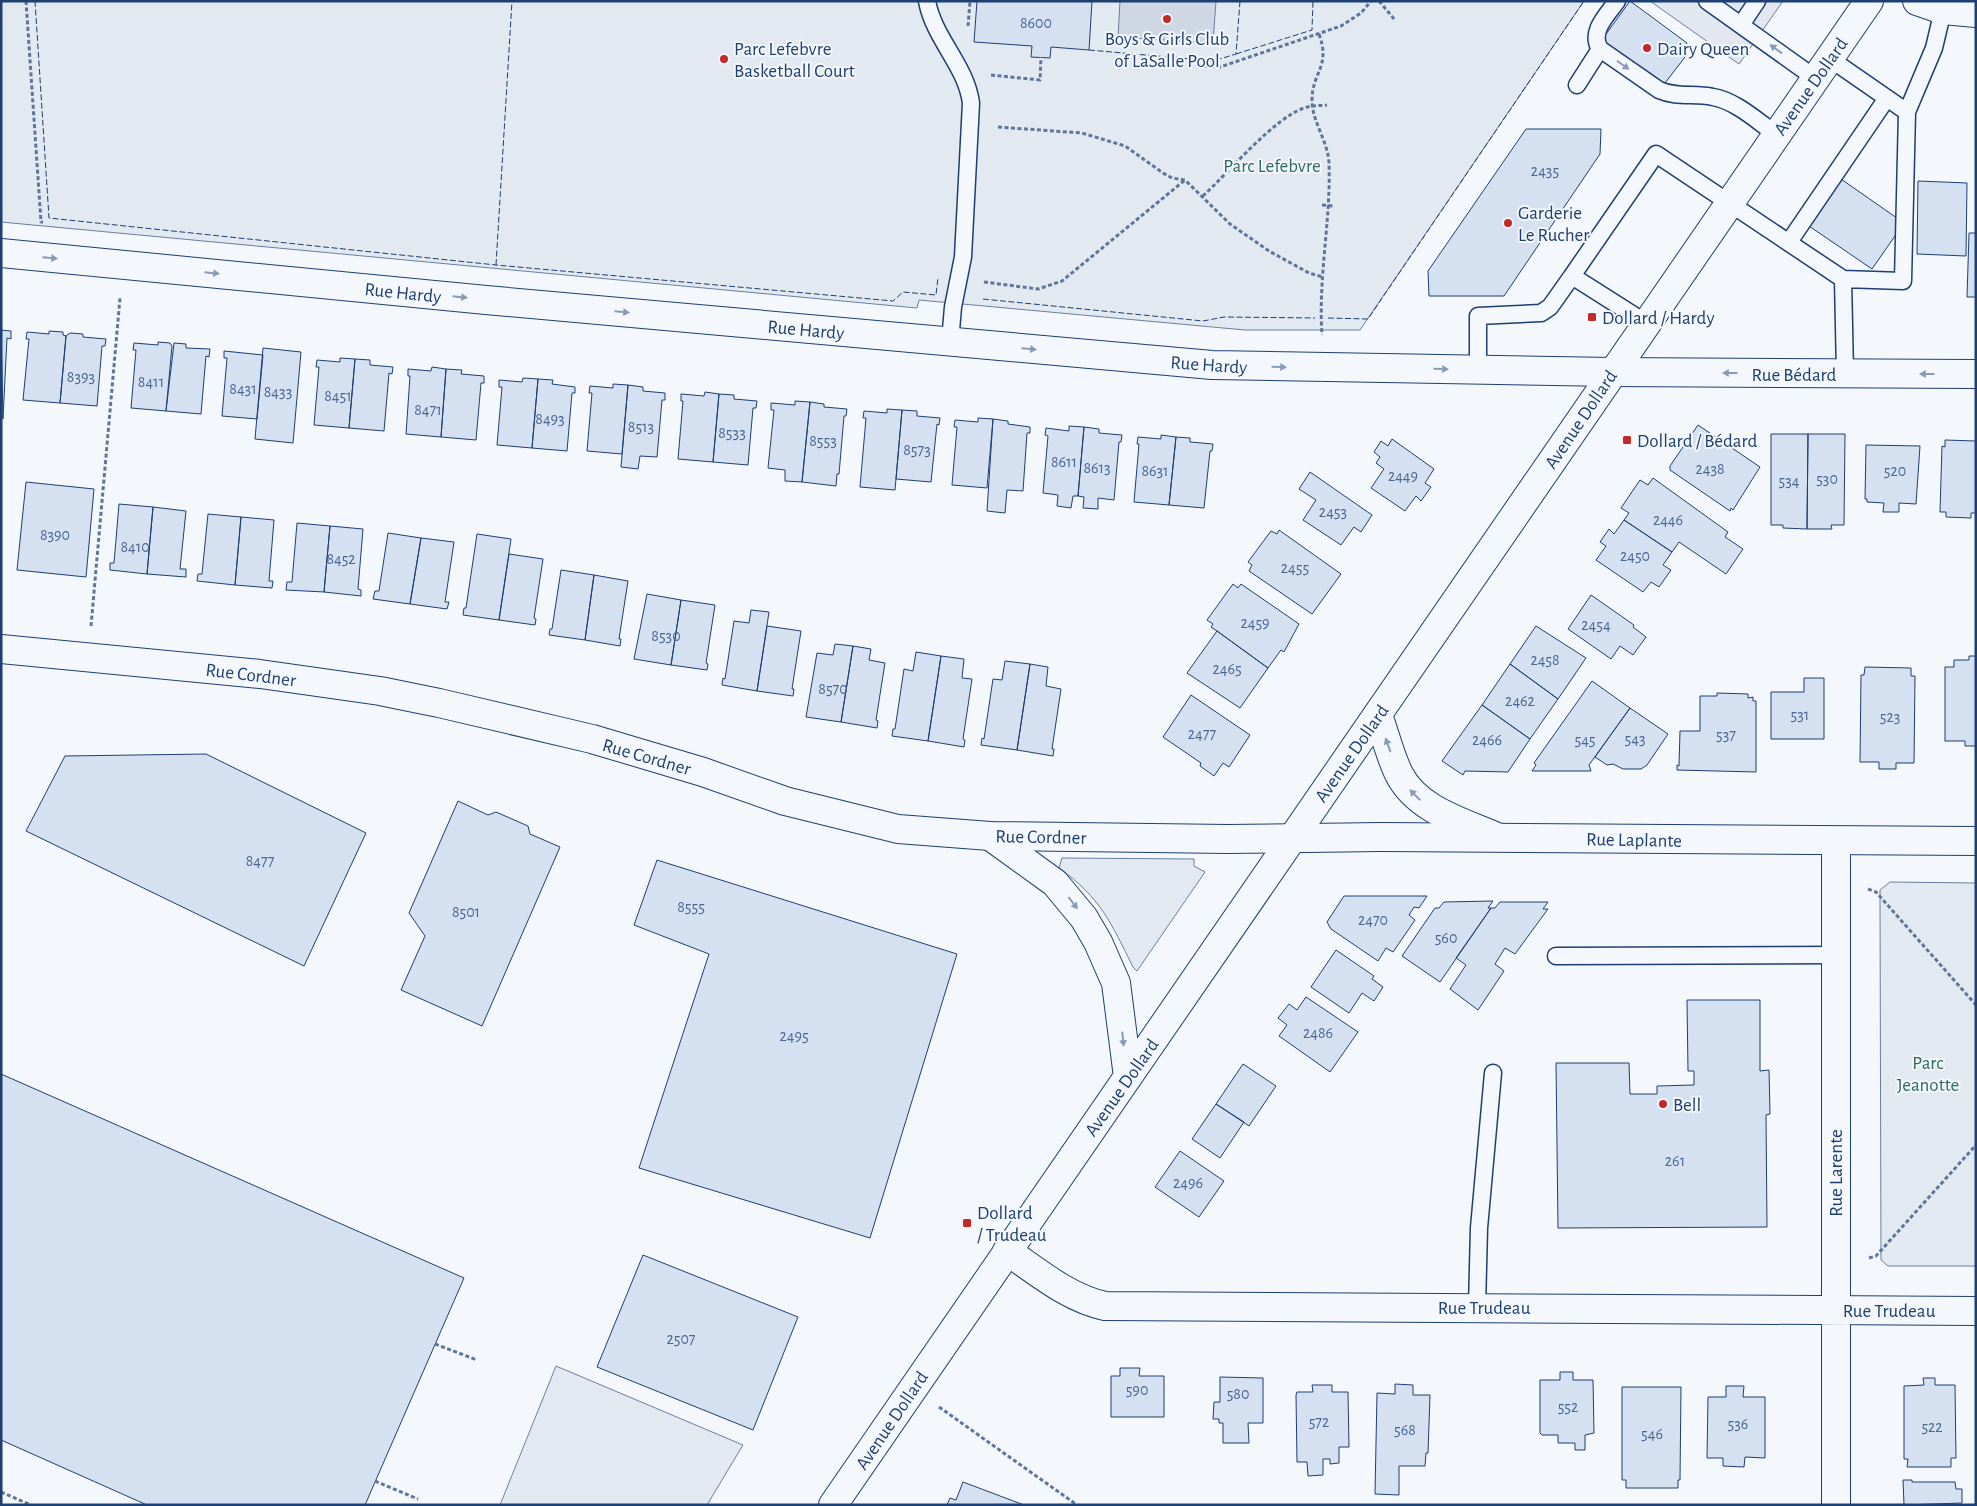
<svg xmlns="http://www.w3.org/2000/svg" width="1977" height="1506" viewBox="0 0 1977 1506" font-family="'Alegreya Sans',sans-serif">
<rect width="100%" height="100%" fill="#f4f7fb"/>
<path fill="#e3e9f0" stroke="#687fa3" d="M1,1H1584L1360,330H1245L919,300L917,308L1,222Z
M1062,858L1194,859V866L1205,872L1137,971L1133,967C1111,923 1101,898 1059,868Z
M1890,882L1976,883V1266H1888L1881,1260L1880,896V890Z
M556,1366L743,1445L707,1505H500Z"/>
<path fill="#e3e8f0" stroke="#687fa3" d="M1650,1H1783L1739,64Z"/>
<path fill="#cfd7e4" stroke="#687fa3" d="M1120,1H1216L1213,43L1118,37Z"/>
<path fill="#d5e0f0" stroke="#1d3f73" d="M977,1H1092L1089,50L1051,47L1050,58L1031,57L1032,46L974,42Z
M1630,1L1687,43L1680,53L1685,57L1662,87L1601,41Z
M1526,129H1601L1600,154L1504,296H1429L1428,271Z
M1841,179L1904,223L1872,269L1809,226Z
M1918,181L1967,183L1966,256L1917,254Z
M1969,233H1976V297H1967Z
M1,330L11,331V339L7,338L3,419Z
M49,331L63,332V335L66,336L60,403L23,400L29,339H26L27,332L49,334Z
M70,333L83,334V337L106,339L105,346H102L97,406L60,403L66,336Z
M158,342L170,343L172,346L166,411L131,408L136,350H133L134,343L158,345Z
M174,343L186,344V348L210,349L209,357L206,356L201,414L166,411Z
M263,348L301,352L293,443L255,439Z
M224,351L263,355L257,419L222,416L227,358H224Z
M340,358L355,359L349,428L314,425L319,367H316L317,360L340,362Z
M355,359L370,360V365L393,367L392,374L389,373L384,431L349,428Z
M432,367L446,369L441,437L406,434L410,376H408V369L431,371Z
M446,369L462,370L461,374L484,376V383H481L476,440L441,437Z
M523,378L538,379L532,448L497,445L502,387H499V380L522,382Z
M538,379L553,380L552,384L575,387V393H572L567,451L532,448Z
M613,384L628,385L622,454L587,451L592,393H589L590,386L613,388Z
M628,385L643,387V391L665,393V400H662L657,457L640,456L638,469L621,467Z
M705,392L719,394L713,462L678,459L683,401H681V394L704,396Z
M719,394L734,395V399L757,401L756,408H753L748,465L713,462Z
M795,401L810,402L802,482L785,481V470L768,468L774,410H771V403L795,405Z
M810,402L824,404V407L847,409L846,416H844L839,474H837L836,486L802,482Z
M887,409L902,410L895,490L860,487L866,418H863L864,411L887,413Z
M902,410L917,411V416L940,418L939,425L937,424L931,482L896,479Z
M978,418L993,419L987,488L952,485L957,427H954L955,420L978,422Z
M993,419L1008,421V424L1030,427V433H1027L1023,491L1007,490L1005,513L987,511Z
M1698,425L1760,467L1733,510L1731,508L1730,511L1670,470V466Z
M1069,426L1084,427L1078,496H1073L1071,508L1057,506L1058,495L1043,493L1048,436L1045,435L1046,428L1069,431Z
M1084,427L1099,429V433L1122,435L1121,442H1119L1114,500L1098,498V509L1083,508L1084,497L1078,496Z
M1771,434H1808L1807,529L1783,528V525H1771Z
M1808,434H1845L1844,525H1831L1832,529H1807Z
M1161,435L1176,437L1169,505L1134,502L1139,444H1137L1138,437L1161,439Z
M1176,437L1190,438V442L1213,444L1212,451H1210L1204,508L1169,505Z
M1392,439L1434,469L1425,483L1431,487L1421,501L1416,496L1405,511L1371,488L1384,469L1376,463L1380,457L1374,452L1381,441L1388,446Z
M1945,440L1976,441V513H1971V518L1946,517V512H1940L1942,446L1945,447Z
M1866,445L1920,446L1916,504L1899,503V512H1883L1884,503L1867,502V499H1865Z
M1310,472L1372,515L1361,532L1354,527L1341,545L1303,520L1316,500L1299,489Z
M1653,478L1728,532L1725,537L1743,549L1726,574L1679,542L1672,552L1624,520L1629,513L1621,508L1640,480L1648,485Z
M26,482L94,489L86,577L17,570Z
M119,504L153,507L147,574L110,570V563H114Z
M153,507L186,511L180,569H186V577L147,574Z
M208,514L241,517L235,585L197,581L198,574H202Z
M241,517L274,520L269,581H273L272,588L235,585Z
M1624,520L1672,552L1663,565L1671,570L1659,587L1651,582L1643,592L1596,560L1606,546L1600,542L1609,529L1614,534Z
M297,523L330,526L324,592L286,590L287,582H292Z
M330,526L363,529L358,589L361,590V596L324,592Z
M1279,530L1341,574L1312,614L1249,571L1252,565L1248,562L1271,531L1277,534Z
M388,533L421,538L410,604L373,599L375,591H379Z
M477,534L511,539L499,620L463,615L464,608H466Z
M421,538L454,542L445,602H449L447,609L410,604Z
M509,554L543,559L534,618L536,619L535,625L499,620Z
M561,570L594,575L585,640L549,635L550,629H552Z
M594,575L628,581L619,639H621L620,646L585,640Z
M1233,584L1238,588L1241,584L1299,624L1284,652L1281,650L1268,668L1217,631L1211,627L1213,624L1207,620Z
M647,594L681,600L671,665L634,659Z
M1591,595L1634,625L1633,627L1646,637L1633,655L1620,646L1611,659L1568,629Z
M681,600L715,605L706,663L708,664L707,670L671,665Z
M751,610L769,612L757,691L722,685L723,678L725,679L734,621L749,623Z
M767,626L801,631L792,689H794L793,696L757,691Z
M1536,626L1586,658L1558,699L1510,664Z
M1217,631L1268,668L1240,708L1187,673Z
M835,644L853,646L841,722L806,717L817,653L833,655Z
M853,646L871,649L869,660L885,663L876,720L878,721L877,728L841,722Z
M916,652L941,656L928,741L892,736L893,729H895L904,669L913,671Z
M941,656L964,659L962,678L972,679L963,739L965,740L964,747L928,741Z
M1969,656H1976V746H1965V741H1945V667H1954V660H1969Z
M1005,661L1030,664L1017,750L981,745L982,738L984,739L993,679L1002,680Z
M1030,664L1048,667L1046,686L1061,689L1052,749H1054L1053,756L1017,750Z
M1510,664L1558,699L1530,739L1482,705Z
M1865,667L1911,668V676H1915L1914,763H1896V769H1879V762H1860L1861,675H1864Z
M1804,678H1824V739H1771V692H1804Z
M1592,681L1630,708L1589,765L1591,771H1532L1536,765L1534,763Z
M1717,693L1748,694V698L1753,697V701H1756V772L1677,770V765L1679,766L1680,731H1700V696H1717Z
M1191,695L1250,735L1229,767L1223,763L1214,776L1200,766L1201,763L1163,737Z
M1482,705L1530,739L1508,772L1465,771L1463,775L1442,761Z
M1630,708L1668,734L1647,765L1641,769H1623L1613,764L1607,765L1595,757Z
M206,754L366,833L304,966L26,831L65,756Z
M458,801L488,815L496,812L528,826L530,834L560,847L482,1026L401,990L425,936L409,913Z
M657,860L957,954L870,1238L639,1168L709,954L634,925Z
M1344,896H1427L1419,908L1414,907L1409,915L1415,920L1393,952L1386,948L1378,961L1331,929L1327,922Z
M1493,901L1488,908H1491L1440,982L1402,956L1435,908H1439L1444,902Z
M1500,902H1548L1543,909H1548L1515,954L1505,948L1495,964L1504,971L1478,1010L1450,989L1466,965L1456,958L1491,908H1495Z
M1336,950L1374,976L1372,979L1383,987L1374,1001L1362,993L1349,1013L1311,987Z
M1306,997L1358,1032L1330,1072L1279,1036L1287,1025L1278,1018L1289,1004L1297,1010Z
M1687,1000H1760V1071L1769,1070L1770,1114L1766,1115L1767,1227L1558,1228L1556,1063H1629L1630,1094H1657V1086L1694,1085V1071H1688Z
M1243,1064L1276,1086L1249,1126L1216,1104Z
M1,1074L464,1278L365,1505H147L1,1440Z
M1216,1104L1244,1122L1220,1158L1192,1139Z
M1180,1151L1224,1181L1199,1217L1155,1187Z
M643,1255L798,1317L753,1430L597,1367Z
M1120,1368H1140L1139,1376H1164V1417H1111V1376H1120Z
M1560,1372H1573V1380H1593L1594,1433L1585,1435V1450H1575V1443H1558V1435H1542L1540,1433V1380H1560Z
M1220,1377L1263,1378V1423H1248L1249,1443H1223V1423H1219V1419H1213L1214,1402H1220Z
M1923,1378H1935V1385H1955L1956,1458H1951V1467H1907L1908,1459H1904V1386L1924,1385Z
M1395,1384L1413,1385V1395H1430L1428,1453H1426L1425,1466H1399V1495L1375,1494L1377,1393L1395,1394Z
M1312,1385H1332V1392H1348L1349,1447H1339V1463L1330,1464V1459H1323V1475L1308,1476L1307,1462H1297L1296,1395L1297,1392H1313Z
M1726,1386H1744L1743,1397H1765V1458L1745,1457L1744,1467L1723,1466V1458H1707L1708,1397H1726Z
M1622,1387H1681L1680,1480H1678V1488H1626V1480H1622Z
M1903,1480H1912V1482H1955L1956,1489H1962V1503L1904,1505Z
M963,1482L1024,1505H947L950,1498L956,1500Z"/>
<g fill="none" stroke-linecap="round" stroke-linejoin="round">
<g stroke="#1d3f73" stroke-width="19">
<path id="service" d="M927,1C934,39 966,65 971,103L963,257L953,307L950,342
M1617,1C1607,15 1589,32 1600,49L1659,90C1677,98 1694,93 1713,97C1736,101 1757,121 1776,134
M1707,1L1815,78
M1741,25L1757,1
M1829,58L1907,112
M1577,85L1600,49
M1789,242L1887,98
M1843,279L1903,281L1907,112L1934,48L1943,10
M1646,323L1572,276L1656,154L1843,279L1845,374
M1478,370V316L1541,313L1550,307L1572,276
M1556,956L1836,955
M1477,1307L1479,1228L1493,1073"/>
</g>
<g stroke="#1d3f73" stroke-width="30">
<path id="minor" d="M1917,1L1943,10L1976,13
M1,253L486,300L1212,365L1612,372L1976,374
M1836,841V1505
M1007,1251C1038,1272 1068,1298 1105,1306L1976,1311"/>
</g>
<g stroke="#1d3f73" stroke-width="30">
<path id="tertiary" d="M1,649L260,674L380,691L439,703L592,739L703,772L785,801L898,829L990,836L1228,839L1381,837L1976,841"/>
</g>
<g stroke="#1d3f73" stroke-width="30">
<path id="secondary" d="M1378,715C1385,734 1390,756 1399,774C1417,810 1463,822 1497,837
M990,836L1055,883L1084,918L1098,942L1116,983L1128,1077
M833,1505L1869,1"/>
</g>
<path stroke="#5e769c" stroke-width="3" stroke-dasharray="4 2.5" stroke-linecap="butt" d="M26,1L41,222H43
M1379,1L1395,20
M968,26L970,1
M1319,34C1331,67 1312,72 1312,100C1312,122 1328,141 1329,163C1331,220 1318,278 1322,335
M1204,66L1220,67L1341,26L1361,13L1371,1
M991,75L1040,80L1041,57
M998,127L1082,133L1125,146L1163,173L1172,178L1185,180L1230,224L1269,251L1309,273L1323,277
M1203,196C1229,172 1274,118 1304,108C1312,105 1319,106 1327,105
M1322,205L1333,206
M984,282L1038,289L1062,281L1185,180
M91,626L120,298
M1868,889L1876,892L1976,1005
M1869,1258L1876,1256L1976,1145
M435,1344L477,1360
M939,1407L1077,1505
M375,1481L418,1499
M1,1492L31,1505"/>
<use href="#service" stroke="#f4f7fb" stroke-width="16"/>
<use href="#minor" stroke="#f4f7fb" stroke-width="28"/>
<use href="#tertiary" stroke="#f4f7fb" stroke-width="28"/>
<use href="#secondary" stroke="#f4f7fb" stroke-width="28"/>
<path stroke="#1d3f73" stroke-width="1" stroke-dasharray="6 2.5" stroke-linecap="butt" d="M35,1L49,218L496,265L893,301L903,292L936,295L938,277
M1089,50L1213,61L1236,54L1240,1
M1236,54L1312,30L1313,1
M496,265L512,1
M983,299L1203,321L1224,317L1315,318
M1328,318L1368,319L1584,1"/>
</g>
<defs><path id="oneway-solid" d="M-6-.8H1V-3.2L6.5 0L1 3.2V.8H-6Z" transform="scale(1.25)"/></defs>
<g fill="#889bb7">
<use href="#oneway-solid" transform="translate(1776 49) rotate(-144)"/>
<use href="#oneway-solid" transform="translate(1623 65) rotate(35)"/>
<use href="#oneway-solid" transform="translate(50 258) rotate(5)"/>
<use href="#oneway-solid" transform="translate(212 273) rotate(6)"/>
<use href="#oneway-solid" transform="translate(460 297) rotate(6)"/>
<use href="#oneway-solid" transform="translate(622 312) rotate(5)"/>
<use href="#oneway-solid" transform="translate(1029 349) rotate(5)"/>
<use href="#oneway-solid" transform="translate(1279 367) rotate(2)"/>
<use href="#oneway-solid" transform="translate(1441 369) rotate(1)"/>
<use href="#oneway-solid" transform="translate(1730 373) rotate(-180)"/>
<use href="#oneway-solid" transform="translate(1927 374) rotate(180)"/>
<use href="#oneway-solid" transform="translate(1388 745) rotate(-110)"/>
<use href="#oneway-solid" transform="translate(1415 795) rotate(-135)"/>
<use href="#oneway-solid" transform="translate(1073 903) rotate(53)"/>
<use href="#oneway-solid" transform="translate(1123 1039) rotate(84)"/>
</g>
<g fill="#c62828" stroke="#f4f7fb" stroke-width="2">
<circle cx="1167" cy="19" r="5"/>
<circle cx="1647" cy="48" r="5"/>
<circle cx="724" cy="59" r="5"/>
<circle cx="1508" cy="223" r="5"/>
<rect x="1587" y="312" width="10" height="10" rx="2.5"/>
<rect x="1622" y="435" width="10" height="10" rx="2.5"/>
<circle cx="1663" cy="1104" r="5"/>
<rect x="962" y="1218" width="10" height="10" rx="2.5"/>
</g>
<g text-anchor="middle" stroke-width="4" stroke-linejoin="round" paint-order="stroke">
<g font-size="16" fill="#4b6792">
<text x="1036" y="28">8600</text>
<text x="1545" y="176">2435</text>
<text x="81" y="382">8393</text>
<text x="151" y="387">8411</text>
<text x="243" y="394">8431</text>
<text x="278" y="397">8433</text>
<text x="338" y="401">8451</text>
<text x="428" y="415">8471</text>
<text x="550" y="424">8493</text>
<text x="641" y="432">8513</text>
<text x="732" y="438">8533</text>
<text x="823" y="446">8553</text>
<text x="917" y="455">8573</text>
<text x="1064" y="467">8611</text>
<text x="1097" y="473">8613</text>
<text x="1710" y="474">2438</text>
<text x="1155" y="476">8631</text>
<text x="1895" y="476">520</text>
<text x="1403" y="481">2449</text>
<text x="1827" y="484">530</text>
<text x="1789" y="486">534</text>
<text x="1333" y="517">2453</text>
<text x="1668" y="525">2446</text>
<text x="55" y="540">8390</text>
<text x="135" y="552">8410</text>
<text x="1635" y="561">2450</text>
<text x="341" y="564">8452</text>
<text x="1295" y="573">2455</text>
<text x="1255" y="628">2459</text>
<text x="1596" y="630">2454</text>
<text x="666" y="641">8530</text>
<text x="1545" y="665">2458</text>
<text x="1227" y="674">2465</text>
<text x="833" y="694">8570</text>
<text x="1520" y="706">2462</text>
<text x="1800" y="720">531</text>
<text x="1890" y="722">523</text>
<text x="1202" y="739">2477</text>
<text x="1726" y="740">537</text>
<text x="1635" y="744">543</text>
<text x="1487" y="745">2466</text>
<text x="1585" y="745">545</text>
<text x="260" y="866">8477</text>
<text x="691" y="912">8555</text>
<text x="466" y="917">8501</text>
<text x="1373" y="925">2470</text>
<text x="1446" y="943">560</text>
<text x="1318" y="1038">2486</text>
<text x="794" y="1041">2495</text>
<text x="1675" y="1166">261</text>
<text x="1188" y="1188">2496</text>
<text x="681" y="1344">2507</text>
<text x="1137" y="1395">590</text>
<text x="1238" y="1399">580</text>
<text x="1568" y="1412">552</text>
<text x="1319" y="1427">572</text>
<text x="1738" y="1429">536</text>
<text x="1932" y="1432">522</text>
<text x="1405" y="1435">568</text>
<text x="1652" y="1439">546</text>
</g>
<g font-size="19" fill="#1d3f73" stroke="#f4f7fb" text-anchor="start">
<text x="1167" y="45" text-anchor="middle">Boys &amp; Girls Club<tspan x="1167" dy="22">of LaSalle Pool</tspan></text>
<text x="734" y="55">Parc Lefebvre<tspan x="734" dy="22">Basketball Court</tspan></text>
<text x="1657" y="55">Dairy Queen</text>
<text x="1518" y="219">Garderie<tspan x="1518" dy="22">Le Rucher</tspan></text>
<text x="1602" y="324">Dollard / Hardy</text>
<text x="1637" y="447">Dollard / Bédard</text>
<text x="1673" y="1111">Bell</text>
<text x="977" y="1219">Dollard<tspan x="977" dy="22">/ Trudeau</tspan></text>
</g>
<g font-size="19" fill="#1d3f73" stroke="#f4f7fb">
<text transform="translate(1810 86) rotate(-55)" y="7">Avenue Dollard</text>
<text transform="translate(403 292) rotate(6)" y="7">Rue Hardy</text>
<text transform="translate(806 329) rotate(5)" y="7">Rue Hardy</text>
<text transform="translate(1209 364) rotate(4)" y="7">Rue Hardy</text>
<text x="1794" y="381">Rue Bédard</text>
<text transform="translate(1580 419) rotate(-56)" y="7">Avenue Dollard</text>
<text transform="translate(251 674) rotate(7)" y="7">Rue Cordner</text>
<text transform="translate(1351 753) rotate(-55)" y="7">Avenue Dollard</text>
<text transform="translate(647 756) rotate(16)" y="7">Rue Cordner</text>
<text transform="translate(1041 836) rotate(1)" y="7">Rue Cordner</text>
<text transform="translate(1634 839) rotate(1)" y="7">Rue Laplante</text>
<text transform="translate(1121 1087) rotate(-55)" y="7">Avenue Dollard</text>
<text transform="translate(1835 1173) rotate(-90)" y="7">Rue Larente</text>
<text x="1484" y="1314">Rue Trudeau</text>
<text x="1889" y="1317">Rue Trudeau</text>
<text transform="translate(891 1420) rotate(-56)" y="7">Avenue Dollard</text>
</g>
<g font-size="19" fill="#2c6c60" stroke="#f4f7fb">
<text x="1272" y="172">Parc Lefebvre</text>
<text x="1928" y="1069">Parc<tspan x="1928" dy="22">Jeanotte</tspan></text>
</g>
</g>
<rect width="1977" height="1506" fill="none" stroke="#1d3f73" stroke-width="5"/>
</svg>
